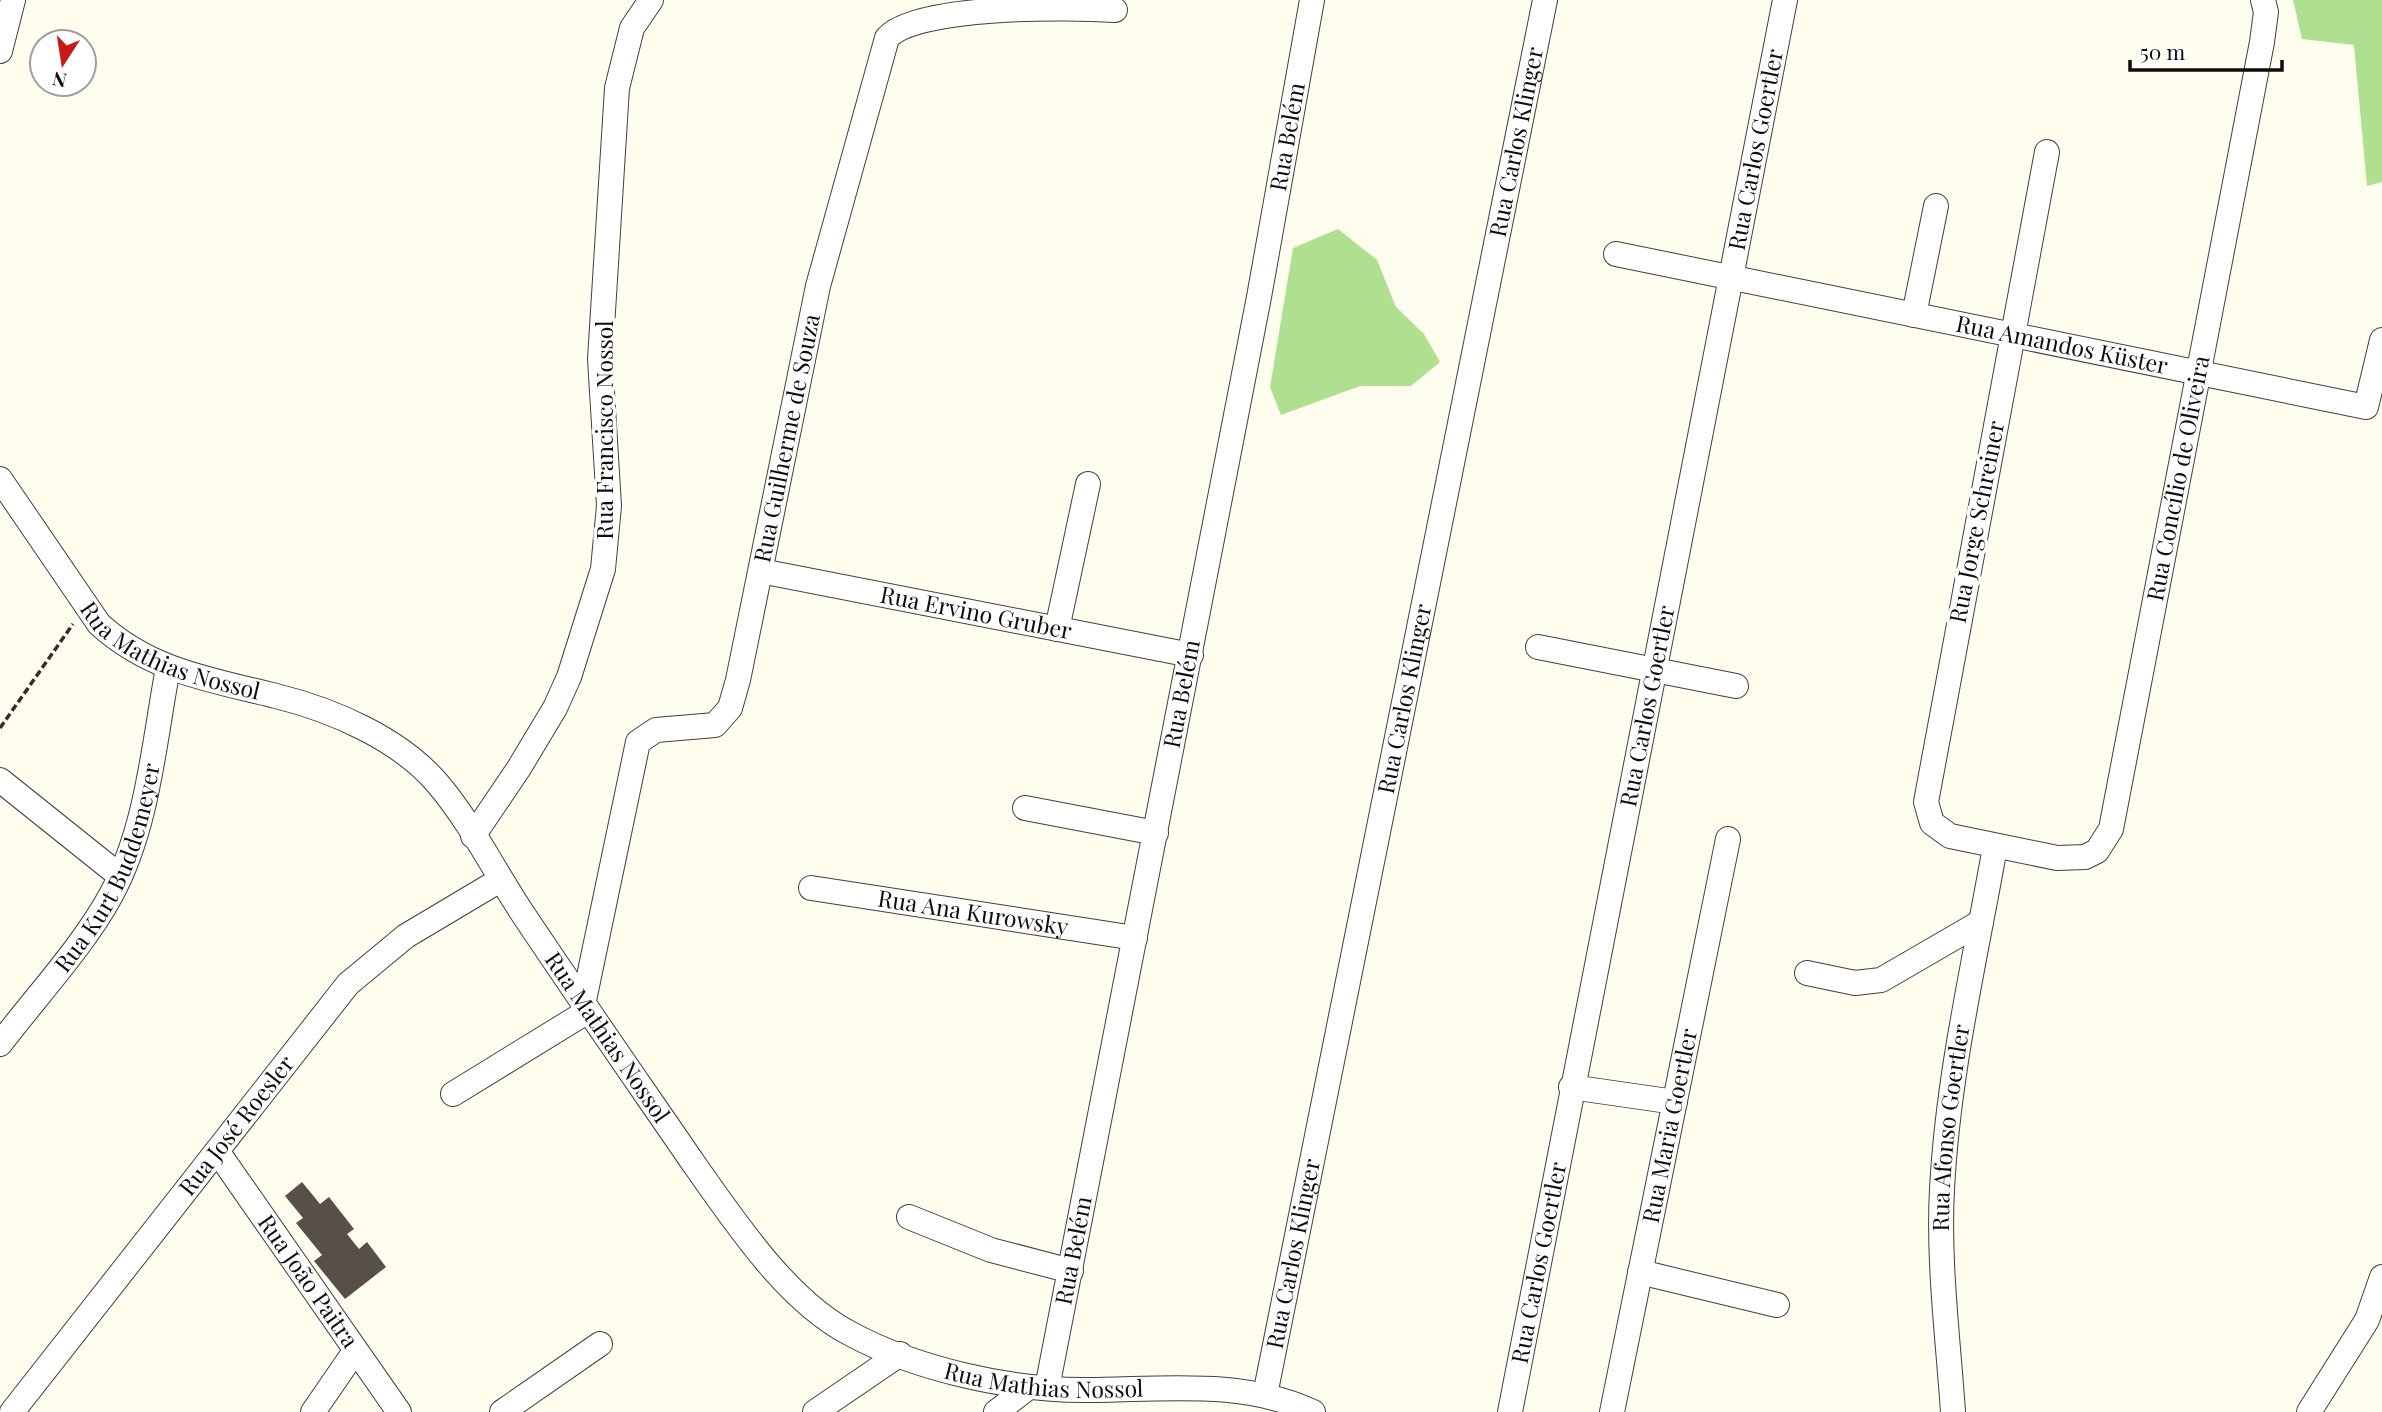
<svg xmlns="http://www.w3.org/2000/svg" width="2382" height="1412" viewBox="0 0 2382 1412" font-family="'Playfair Display',serif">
<rect width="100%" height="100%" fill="#fffded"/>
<path fill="#afe090" d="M2293,0H2382V182L2367,186L2354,45L2302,39Z
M1338,229L1377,260L1396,307L1424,334L1440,362L1411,386H1360L1281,415L1270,387L1293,248Z"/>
<path fill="#574f48" d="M302,1182L320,1204L329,1197L354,1229L347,1234L359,1249L367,1242L386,1267L345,1299L314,1261L322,1255L296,1223L303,1218L285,1196Z"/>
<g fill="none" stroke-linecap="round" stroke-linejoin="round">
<g stroke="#404040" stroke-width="26">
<g id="minor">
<path d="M0,51L13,0"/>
<path id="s1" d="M2047,152L1926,802L1932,823L1950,836L2057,858L2085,857L2097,851L2111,829L2262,42L2266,12L2263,0"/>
<path id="s2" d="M1616,254L2366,407L2382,340"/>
<path d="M1914,315L1936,206"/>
<path id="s3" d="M0,479L99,624C150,671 212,680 276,696C333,710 400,739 438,784C471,823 495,872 523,914C579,998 637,1081 694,1164C735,1222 787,1301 851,1334C916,1369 1009,1390 1083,1390C1161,1390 1240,1378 1313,1412"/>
<path id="s4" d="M761,571L1191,655"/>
<path d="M1057,629L1088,484"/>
<path d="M1538,647L1736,686"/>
<path d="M0,780L120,876"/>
<path d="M1025,808L1156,833"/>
<path d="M473,836L519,768L555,708L569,677L603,569L609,506L600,359L617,88L632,28L651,0"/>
<path id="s5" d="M811,888L1135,938"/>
<path d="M1807,973L1855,983L1881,980L1981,922"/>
<path id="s6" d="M583,1005L638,742L656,730L715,725L730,708L738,680L818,286L887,38C915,5 1070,7 1115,10"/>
<path id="s7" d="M0,1044C35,998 84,945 111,895C148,827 154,742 168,668"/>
<path d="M1571,1087L1675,1102"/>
<path d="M453,1094L588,1011"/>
<path id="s8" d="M217,1151L399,1412"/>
<path d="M909,1217L991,1250L1071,1271"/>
<path d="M1640,1272L1777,1305"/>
<path id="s9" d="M1047,1388L1259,297L1312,0"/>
<path id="s10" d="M1265,1395L1545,0"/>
<path id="s11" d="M12,1412L348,984L406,936L500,880"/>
<path d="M313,1412L355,1351"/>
<path d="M502,1412L600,1344"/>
<path d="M815,1412L900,1354"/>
<path d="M996,1412L1029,1387"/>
<path id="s12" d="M1510,1412L1785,0"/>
<path id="s13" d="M1612,1412L1728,839"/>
<path id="s14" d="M1953,1412C1948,1338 1938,1262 1942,1189C1948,1074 1975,960 1995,847"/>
<path d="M2309,1412L2367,1320L2382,1277"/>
</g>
</g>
<path stroke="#2f2f2f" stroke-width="3.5" stroke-dasharray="7 3.5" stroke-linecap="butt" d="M0,728L73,624"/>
<use href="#minor" stroke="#fff" stroke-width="24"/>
</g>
<g text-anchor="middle" stroke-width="7" stroke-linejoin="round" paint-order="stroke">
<g font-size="23" fill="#0d0d0d" stroke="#fff">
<text dy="8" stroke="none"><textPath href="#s9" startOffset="1274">Rua Belém</textPath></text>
<text dy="8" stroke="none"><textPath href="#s10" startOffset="1278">Rua Carlos Klinger</textPath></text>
<text dy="8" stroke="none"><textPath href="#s12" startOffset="1286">Rua Carlos Goertler</textPath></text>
<text dy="8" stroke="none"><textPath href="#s2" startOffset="455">Rua Amandos Küster</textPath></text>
<text transform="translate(605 430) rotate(-90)" y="8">Rua Francisco Nossol</text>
<text dy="8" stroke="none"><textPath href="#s6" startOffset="648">Rua Guilherme de Souza</textPath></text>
<text dy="8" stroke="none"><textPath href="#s1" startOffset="1239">Rua Concílio de Oliveira</textPath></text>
<text transform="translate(1977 522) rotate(-79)" y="8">Rua Jorge Schreiner</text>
<text dy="8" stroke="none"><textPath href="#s4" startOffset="219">Rua Ervino Gruber</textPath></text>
<text dy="8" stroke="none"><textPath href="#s3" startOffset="252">Rua Mathias Nossol</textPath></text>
<text dy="8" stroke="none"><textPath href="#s9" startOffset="707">Rua Belém</textPath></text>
<text dy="8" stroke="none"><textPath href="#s10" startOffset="710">Rua Carlos Klinger</textPath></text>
<text dy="8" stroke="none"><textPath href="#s12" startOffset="719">Rua Carlos Goertler</textPath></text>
<text dy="8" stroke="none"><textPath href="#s7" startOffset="210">Rua Kurt Buddemeyer</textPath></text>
<text dy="8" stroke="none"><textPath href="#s5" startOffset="164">Rua Ana Kurowsky</textPath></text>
<text dy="8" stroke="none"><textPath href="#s3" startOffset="861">Rua Mathias Nossol</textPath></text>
<text dy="8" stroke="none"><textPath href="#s11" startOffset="364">Rua José Roesler</textPath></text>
<text dy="8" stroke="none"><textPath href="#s13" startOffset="292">Rua Maria Goertler</textPath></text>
<text dy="8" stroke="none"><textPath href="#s14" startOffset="285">Rua Afonso Goertler</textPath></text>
<text dy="8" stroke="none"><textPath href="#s9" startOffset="140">Rua Belém</textPath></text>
<text dy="8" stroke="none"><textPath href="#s10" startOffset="144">Rua Carlos Klinger</textPath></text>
<text dy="8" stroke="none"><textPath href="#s12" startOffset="152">Rua Carlos Goertler</textPath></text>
<text dy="8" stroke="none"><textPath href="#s8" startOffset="159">Rua João Paitra</textPath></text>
<text dy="8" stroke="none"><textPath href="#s3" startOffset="1449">Rua Mathias Nossol</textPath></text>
</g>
</g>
<g transform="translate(63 63) rotate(192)"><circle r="33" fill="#ffffff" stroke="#9e9e9e" stroke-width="2"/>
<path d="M0-5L12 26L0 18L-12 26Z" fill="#cb1917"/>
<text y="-10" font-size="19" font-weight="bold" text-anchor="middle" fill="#0d0d0d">N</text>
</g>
<path d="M2130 60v10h152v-10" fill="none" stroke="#0d0d0d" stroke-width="3.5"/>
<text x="2140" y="60" font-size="21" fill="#0d0d0d" stroke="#ffffff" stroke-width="5" paint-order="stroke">50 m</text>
</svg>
